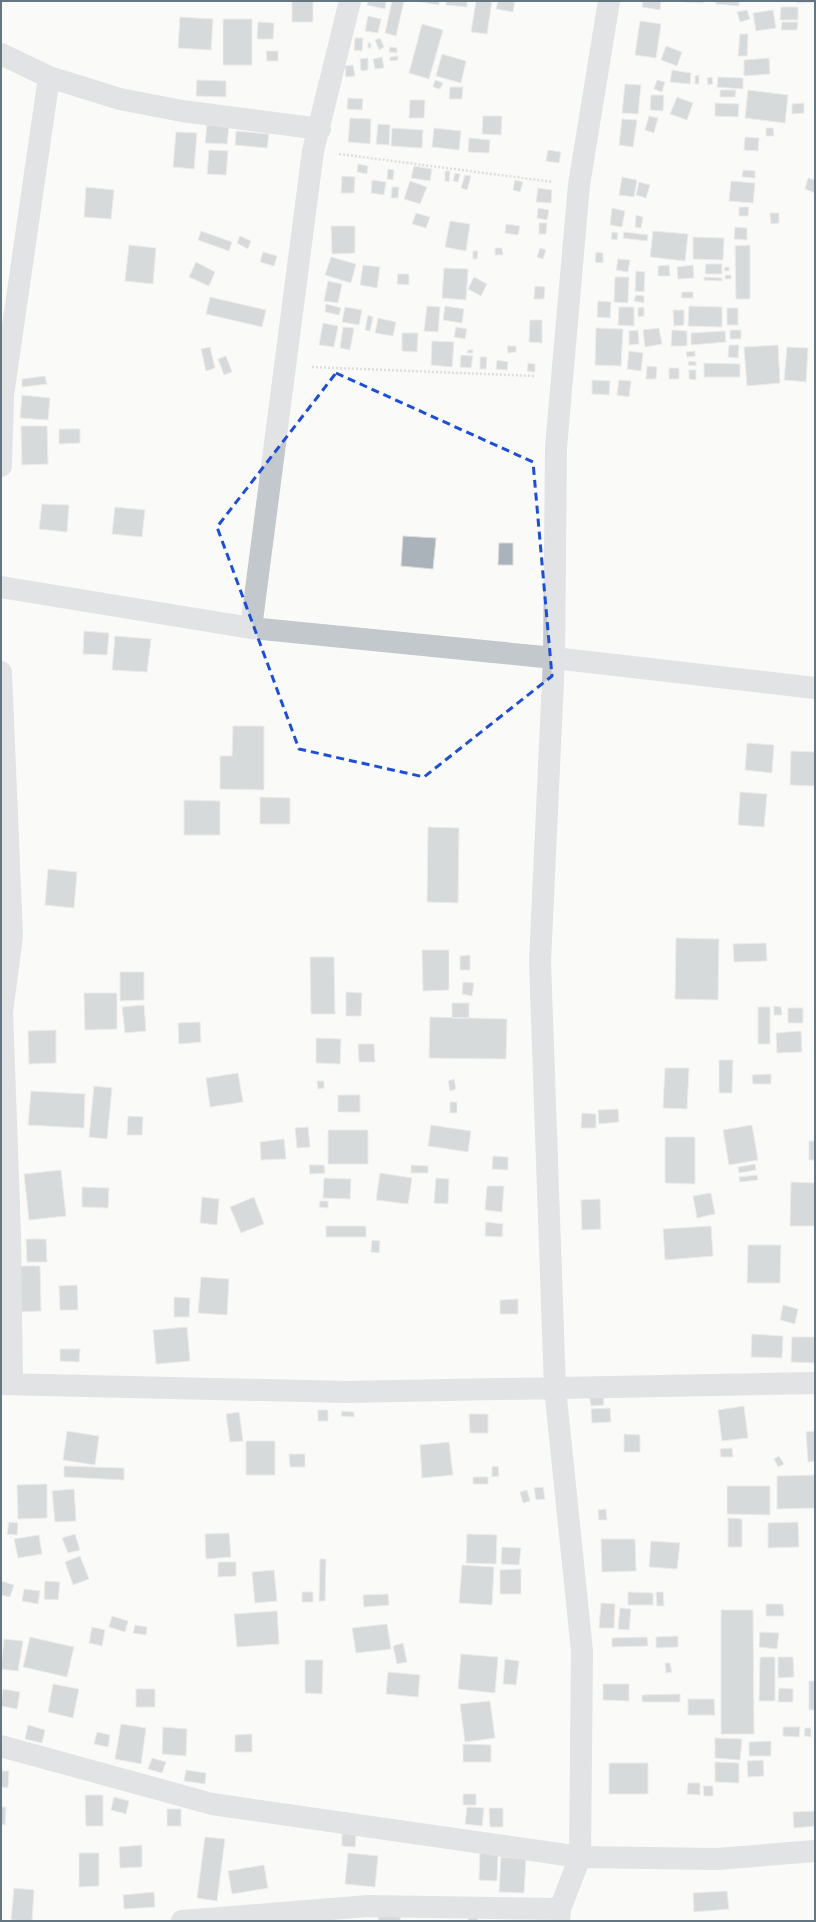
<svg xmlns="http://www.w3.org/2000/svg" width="816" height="1922" viewBox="0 0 816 1922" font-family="'Fira Sans',sans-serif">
<rect width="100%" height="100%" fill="#fafaf8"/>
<path fill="#aab3b9" stroke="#dcdcda" d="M292,1H313V22H292Z
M368,1H386L385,9L367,5Z
M392,1H404L396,36L385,33Z
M415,1H439V5Z
M446,1H467V7L446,5Z
M476,1H492L487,34L471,32Z
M498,1H515L513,12L496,9Z
M643,1H661L660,10L642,7Z
M685,1H704L703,3L685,2Z
M716,1H739V6L716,4Z
M797,1H815V2L797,3Z
M781,7H798V20H780Z
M747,10L750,19L740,22L737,12Z
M773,10L776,28L756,31L753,13Z
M368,16L381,19L378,33L365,31Z
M180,17L213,19L211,50L178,48Z
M223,19H252V65H223Z
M640,21L661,24L656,58L635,55Z
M258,22L274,23L273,39H257Z
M782,22H798L797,30H781Z
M422,24L443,30L429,79L409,73Z
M740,34H748L747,56H738Z
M355,38H363L362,51L354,50Z
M380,38L384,47L379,50L375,40Z
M368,43H371V48H368Z
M666,46L682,52L677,66L661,60Z
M390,47L397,48V53L389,52Z
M266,51H278V61H267Z
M442,54L466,61L461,83L436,76Z
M398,56V60L390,61V57Z
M382,57L384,68L375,69L373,59Z
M368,58V70L361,71L360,59Z
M769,58L770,74L744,76V60Z
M353,65L355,76L346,77L345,66Z
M672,70L691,73L690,84L670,82Z
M699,75V84H695V76Z
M712,77L713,84L708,85L707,78Z
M718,77L743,78V89L717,87Z
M197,80L226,81V97L196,96Z
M435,80L443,83L440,89L433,87Z
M657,80L665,82L662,92L654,89Z
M625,84L641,85L638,114L622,113Z
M450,87H463L462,99H449Z
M720,90H736L735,97H720Z
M748,90L788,95L785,123L745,118Z
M651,95H664L663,111L650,110Z
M677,97L693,103L687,120L670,114Z
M348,98L363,99L362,110L347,109Z
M410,100H425L424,118H409Z
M715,103L739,104L738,117L715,116Z
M804,103V113L792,114V104Z
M483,116H502L501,135L482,134Z
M649,116L658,118L654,133L645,130Z
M350,118L371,119L370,144L348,142Z
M622,119L637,120L633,147L619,145Z
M378,124L390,125L389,145L376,144Z
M207,125L229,126L227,144L205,143Z
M392,128L423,130L422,148L391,146Z
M434,128L461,131L459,150L432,147Z
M766,128H773L774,136H766Z
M236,131L269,134L267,148L235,145Z
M176,132L197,133L194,169L173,167Z
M745,137L759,138L758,151L744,150Z
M469,138L490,140L489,153L468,152Z
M209,150L228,151L226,175L207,174Z
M548,150L561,152L559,163L546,161Z
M358,164L368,166L367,174L357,172Z
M414,166L432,169L430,181L411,178Z
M388,169L394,170L393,180L387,179Z
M743,170L755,171V178L742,177Z
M445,171H450L449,182L445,181Z
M455,173L460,174L458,182L453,181Z
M465,175L471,176L467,190L461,188Z
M342,176L355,177L354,193H341Z
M622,177L637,180L634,197L619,195Z
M808,178L815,180V193L805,189Z
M372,180L386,182L384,195L371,193Z
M515,180L523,182L520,192L513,190Z
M410,181L427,187L420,204L404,199Z
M731,181L755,183L753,203L729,201Z
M639,182L650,185L646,198L636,195Z
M86,187L114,190L111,219L84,217Z
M392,187H399L398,198H391Z
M538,188L552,190L551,203L536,202Z
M739,207H749L748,216H739Z
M538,208L549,210L547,220L537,218Z
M612,208L625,211L622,227L610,225Z
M416,213L430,217L426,228L412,224Z
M770,213H779V223L771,224Z
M636,215L643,217L641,228L635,227Z
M450,221L470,224L466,251L445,247Z
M539,223H547L546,234H539Z
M506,224L520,226L518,235L505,233Z
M331,226H355V253L332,254Z
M735,227L747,228V240L734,239Z
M201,231L232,242L229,251L198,240Z
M653,231L688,234L685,261L650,257Z
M612,232L618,233L617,240L611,239Z
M624,232L648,235L647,241L623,238Z
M240,236L251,241L248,249L237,243Z
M693,237L724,238L723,260L693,259Z
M129,245L156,248L153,284L125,281Z
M750,245V299H736L735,246Z
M495,248H502L503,255H495Z
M540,248L546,250L543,259L537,257Z
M473,251H478L477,259H473Z
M263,252L277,256L274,266L260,262Z
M596,252L603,253V263L595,262Z
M331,257L356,264L351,283L325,275Z
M618,259L630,260L628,272L616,270Z
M196,262L215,272L209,286L189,277Z
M706,264H722V274H705Z
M363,265L380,267L377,288L360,285Z
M669,265L670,276H658V266Z
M693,265L694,278L678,279L677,267Z
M725,267H729V271H724Z
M444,268L468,269L466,300L442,298Z
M636,271L645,272L644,292L635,291Z
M398,274H409V285L397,284Z
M725,275H731V279H725Z
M474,277L487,284L481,296L468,289Z
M615,277H629L628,303L614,302Z
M704,277L722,278V281L704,280Z
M328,281L342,284L338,303L324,301Z
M535,286L545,287L544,299H534Z
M682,292H693V298H681Z
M636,295L644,296V303L634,301Z
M210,297L266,310L262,327L206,314Z
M598,301L611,302L610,318L597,317Z
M326,304L341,308L339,315L325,312Z
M427,306L440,307L438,332L424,331Z
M445,306L464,309L462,323L443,320Z
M689,306L722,307V327L688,326Z
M345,307L362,310L359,325L342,322Z
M619,307H634V326L618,325Z
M644,307V316L638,317V308Z
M727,308H738V325H727Z
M673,310H684V325L674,326Z
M368,315L373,317L370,331L365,330Z
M378,318L396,322L393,336L375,333Z
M530,320H542V343L529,342Z
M323,323L338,326L334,347L319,345Z
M343,327L354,328L350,350L340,348Z
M456,327L467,329L465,339L454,337Z
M596,328L623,329L621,366L595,365Z
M659,328L662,344L645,347L643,330Z
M638,330L639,344L629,345V331Z
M672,330L687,331V346H671Z
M730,330H741V339H730Z
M725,331L726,342L691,345V333Z
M402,333H418L417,352L402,351Z
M432,341L454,342L452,367L431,365Z
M729,345H739L738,358L728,357Z
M778,345L780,383L747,386L744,347Z
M507,346H516V352L508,353Z
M210,347L215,368L206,371L201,349Z
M787,347L808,348L806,382L784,380Z
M468,350H473V353H467Z
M629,351L643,353L641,371L627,369Z
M695,351V356L687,357L686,352Z
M461,355L473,356L471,368L460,367Z
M226,356L232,372L224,375L218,359Z
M480,357H487L486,369H480Z
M497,360L508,362L507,370L496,369Z
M689,361L696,362V366L688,365Z
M528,363L535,364V372L527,371Z
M704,363L740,364V377H704Z
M647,366L657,367L656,379H646Z
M669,368H679V379H669Z
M689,370H696V380L689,379Z
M45,376L47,384L22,387V379Z
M592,380L610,381L609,395L592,394Z
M619,380L631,381L629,397L617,395Z
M22,395L50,398L48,420L20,418Z
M21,426H47L48,464L22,465Z
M59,429H80V443L59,444Z
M42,504L69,505L67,532L39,529Z
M115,507L145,510L142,537L112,534Z
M403,536L436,538L433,569L401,566Z
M499,543H513V565H498Z
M84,631L109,633L107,655L83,654Z
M115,636L151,639L147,672L112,670Z
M233,726H264V790L220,789V756H232Z
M747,743L774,745L772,773L745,770Z
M791,751L815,752V786L790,785Z
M740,792L767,794L764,827L738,825Z
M260,797L290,798V824H260Z
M184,800L220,801V835H184Z
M428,827L459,828L458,903L427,902Z
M48,869L77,872L74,908L45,905Z
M676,938L719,939L718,1000L675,999Z
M766,943L767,961L734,962L733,944Z
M422,950H449V990L423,991Z
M470,955V970H460V956Z
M310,957H334L335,1014H311Z
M120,972H144V1000L120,1001Z
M463,982L474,983L472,996L462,994Z
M346,992L362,993L361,1016H346Z
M84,993H117V1029L85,1030Z
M452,1003H469V1018H452Z
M144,1005L146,1031L125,1033L122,1007Z
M774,1006L781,1007L782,1015H774Z
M758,1007H770V1044H758Z
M788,1008H803V1023H788Z
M430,1017L507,1019L506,1059L429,1058Z
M200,1022L201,1042L179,1044L178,1023Z
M56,1030V1063L29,1064L28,1031Z
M801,1031L802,1052L777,1053L776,1033Z
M316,1038L341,1039L340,1064L316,1063Z
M358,1044H374L375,1062H359Z
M719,1060H733L732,1093H719Z
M665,1068H689L687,1109L663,1108Z
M238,1073L243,1102L210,1107L206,1078Z
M771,1074V1084H753L752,1075Z
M454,1079L456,1089L450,1091L448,1081Z
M317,1081H324V1088L318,1089Z
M94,1086L112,1088L107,1139L89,1137Z
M31,1091L85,1094L84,1128L28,1125Z
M338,1095H360V1112H338Z
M450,1102H457V1113H450Z
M618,1109L619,1122L599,1124L598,1110Z
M582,1113L596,1114V1128H581Z
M128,1116L143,1117L142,1135H127Z
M431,1125L471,1131L468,1152L428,1146Z
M752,1125L758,1160L729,1165L723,1130Z
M308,1127L310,1147L297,1148L295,1128Z
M328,1130H368V1164H328Z
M665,1137H695V1184L665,1183Z
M284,1139L286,1159L261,1160L260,1142Z
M809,1141H815V1160H809Z
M493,1156L508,1157V1170L492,1169Z
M755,1164L756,1170L739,1173L738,1167Z
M309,1165H324L325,1173L310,1174Z
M411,1165L428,1166V1173H411Z
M61,1170L66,1216L29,1220L24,1174Z
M380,1173L412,1178L408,1204L376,1200Z
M757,1175L758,1180L740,1182L739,1177Z
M324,1178L351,1179L350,1199L323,1198Z
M436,1178L449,1179L448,1204L434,1203Z
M791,1182L815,1183V1226H790Z
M487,1186H504L502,1212L485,1210Z
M82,1187L109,1188L108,1208L82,1207Z
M711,1193L715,1214L697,1218L693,1196Z
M202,1197L219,1199L217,1225L200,1223Z
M254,1197L264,1224L241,1233L230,1207Z
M600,1199L601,1229L582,1230L581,1200Z
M320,1201H328V1208L319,1207Z
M486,1222L503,1224L502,1237L485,1236Z
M326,1226H366V1237H326Z
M711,1226L713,1256L665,1260L663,1229Z
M26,1239H46L47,1262H27Z
M372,1240L380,1241L379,1253L371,1252Z
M748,1245H781L780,1283H747Z
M18,1266H40L41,1311L19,1312Z
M201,1277L229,1279L227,1315L198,1313Z
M77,1285L78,1310H60L59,1286Z
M174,1297L190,1298L189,1317H174Z
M518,1299V1314H500V1300Z
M783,1305L798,1309L795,1324L780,1320Z
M187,1327L190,1361L156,1364L153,1330Z
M752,1334L783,1336L782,1358L751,1357Z
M792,1337H815V1363L791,1362Z
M60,1349H80L79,1362L60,1361Z
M603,1392L604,1405L591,1406L589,1394Z
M744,1406L748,1438L722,1441L718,1410Z
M610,1408L611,1422L592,1423L591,1409Z
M318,1410H328V1421H318Z
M342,1411L354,1412V1417L341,1416Z
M239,1412L243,1441L230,1442L226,1414Z
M469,1414H488V1433H470Z
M67,1431L99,1436L95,1465L63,1460Z
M815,1431V1461L808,1462L806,1432Z
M624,1434L640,1435V1452H624Z
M246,1441H275V1475H246Z
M449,1442L453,1475L422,1478L420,1445Z
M732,1448L733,1457H721L720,1449Z
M289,1454H305V1467H290Z
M779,1456L784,1464L778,1467L774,1459Z
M64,1466L124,1468V1480L64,1477Z
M498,1466L499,1476L492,1477V1467Z
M815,1475V1508L777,1509V1476Z
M473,1477H488V1484H473Z
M47,1484V1518L18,1519L17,1485Z
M727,1486H770V1515L727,1514Z
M543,1487L545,1499L536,1500L534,1488Z
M74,1489L76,1521L55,1522L52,1491Z
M527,1490L530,1501L523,1503L520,1492Z
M606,1509L607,1520H599L598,1510Z
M728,1518L742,1519V1547H728Z
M9,1522L18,1523L17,1535L7,1534Z
M798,1522L799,1547L768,1548V1523Z
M229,1533L231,1557L206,1559L205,1534Z
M75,1534L80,1550L68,1553L62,1538Z
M467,1534L497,1535L496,1564L466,1563Z
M39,1535L42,1554L18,1558L14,1539Z
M601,1539H635L636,1571L602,1572Z
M651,1541L680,1543L677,1569L649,1567Z
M502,1547L521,1548L519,1565L501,1564Z
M80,1556L89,1579L73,1585L65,1562Z
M320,1559H326L325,1601H319Z
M218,1562H236V1576L218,1577Z
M462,1565L494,1567L492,1605L459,1603Z
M521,1569V1594H500V1570Z
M274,1570L277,1601L255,1603L252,1572Z
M1,1581L14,1585L10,1597L1,1595Z
M45,1581L60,1582L58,1600L44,1599Z
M24,1589L40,1591L38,1604L22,1601Z
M302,1592H313V1602H302Z
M628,1592L653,1593V1605H628Z
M656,1592H663L664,1606H657Z
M388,1594L389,1605L364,1607L363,1595Z
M601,1603L615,1604L614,1628H599Z
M766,1604H783L784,1616H766Z
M620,1608L631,1609L629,1630L618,1629Z
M721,1610H753L754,1734H721Z
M277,1611L279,1644L237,1647L234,1614Z
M112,1616L128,1621L125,1632L109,1627Z
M387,1624L391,1649L356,1653L352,1628Z
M135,1625L147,1627L146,1635L133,1633Z
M92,1627L105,1630L102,1646L89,1643Z
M760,1632L779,1633L777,1649L759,1647Z
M678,1636V1647L656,1648V1637Z
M30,1637L74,1647L67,1677L23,1667Z
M647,1637L648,1646L612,1647V1638Z
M4,1639L23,1641L18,1671L1,1669Z
M403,1643L407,1662L397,1664L393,1646Z
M461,1654L498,1657L495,1693L458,1689Z
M760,1657H775V1701H759Z
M778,1657H793L794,1677L778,1678Z
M505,1659L519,1661L516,1685L503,1684Z
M305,1660H323L322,1694L305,1693Z
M665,1663H670L672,1672L666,1673Z
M388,1672L420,1675L418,1697L386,1694Z
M809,1681H815V1710H809Z
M53,1684L79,1689L73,1718L48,1712Z
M603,1684H629V1701L603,1700Z
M779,1688L793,1689V1702H778Z
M3,1689L20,1692L17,1709L1,1706Z
M136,1689H155V1707H136Z
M680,1694V1702H642V1695Z
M688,1699H714L715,1715H688Z
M490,1701L495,1738L465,1742L460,1704Z
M121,1724L146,1728L141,1764L115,1759Z
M28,1725L45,1730L42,1743L25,1739Z
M163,1727L187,1729L186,1756L162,1754Z
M783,1727H800L799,1737L783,1736Z
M805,1728H811V1737L804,1736Z
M97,1732L110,1735L108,1747L94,1744Z
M252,1734V1752H235V1735Z
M715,1738L742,1739L740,1760L715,1758Z
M771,1741V1756H749V1742Z
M463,1744L491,1745V1762H463Z
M152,1758L166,1762L162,1773L148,1769Z
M763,1760L764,1776L748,1777L747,1761Z
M715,1762L739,1763V1783L715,1782Z
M609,1763H648V1794H609Z
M186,1770L206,1773L205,1784L184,1781Z
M1,1771H9L8,1788L1,1787Z
M688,1783H700V1795L687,1794Z
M703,1786H713V1796H704Z
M463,1794H476V1805H463Z
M85,1795H103V1826H86Z
M114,1797L129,1801L126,1814L111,1810Z
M1,1807H6L5,1825L1,1824Z
M467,1807L484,1808L482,1826L465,1824Z
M489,1808H503V1827H490Z
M167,1809H181V1826H167Z
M815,1811V1826L794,1828L793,1812Z
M342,1833L356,1834L355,1847L342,1846Z
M205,1837L225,1839L217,1901L197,1898Z
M142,1845V1867L120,1868L119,1847Z
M480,1852H498L497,1881L479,1880Z
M79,1853H99V1886L79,1887Z
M348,1853L378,1856L375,1887L345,1884Z
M501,1857L526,1858L524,1893L499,1892Z
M264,1865L268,1888L232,1894L228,1871Z
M14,1888L34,1890L32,1921L11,1920Z
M727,1891L729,1909L694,1912L693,1893Z
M154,1892L155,1907L124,1909L123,1895Z
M379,1908L401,1909L400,1921H378Z
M469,1914L478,1915V1921H468Z"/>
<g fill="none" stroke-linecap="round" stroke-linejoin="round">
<path stroke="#bbbfc2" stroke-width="2.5" stroke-dasharray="2 2" stroke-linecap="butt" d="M339,154L553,182
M312,367L534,376"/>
<path stroke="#c3c8cc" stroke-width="22" d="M1,54L49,77L120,99L182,111L320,129
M1,466L3,395L49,77
M1,587L251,628L554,658L815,688
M251,628L313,151L350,1
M1,672L12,936L2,1012L10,1234L12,1384
M1,1384L346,1392L815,1383
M1,1746L212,1804L580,1857L717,1859L815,1851
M182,1921L368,1906L560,1909
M559,1921L560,1909L580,1857L582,1651L555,1388L540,962L554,658L556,447L579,185L609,1"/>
</g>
<path d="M0 0H816V1922H0ZM336,373L533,462L552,676L424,777L299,749L217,527Z" fill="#fafaf8" fill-opacity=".55" fill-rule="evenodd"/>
<path fill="none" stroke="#1d4ed8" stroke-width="3" stroke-dasharray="8 5" stroke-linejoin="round" d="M336,373L533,462L552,676L424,777L299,749L217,527Z"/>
<rect width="816" height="1922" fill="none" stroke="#657683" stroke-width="4"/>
</svg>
